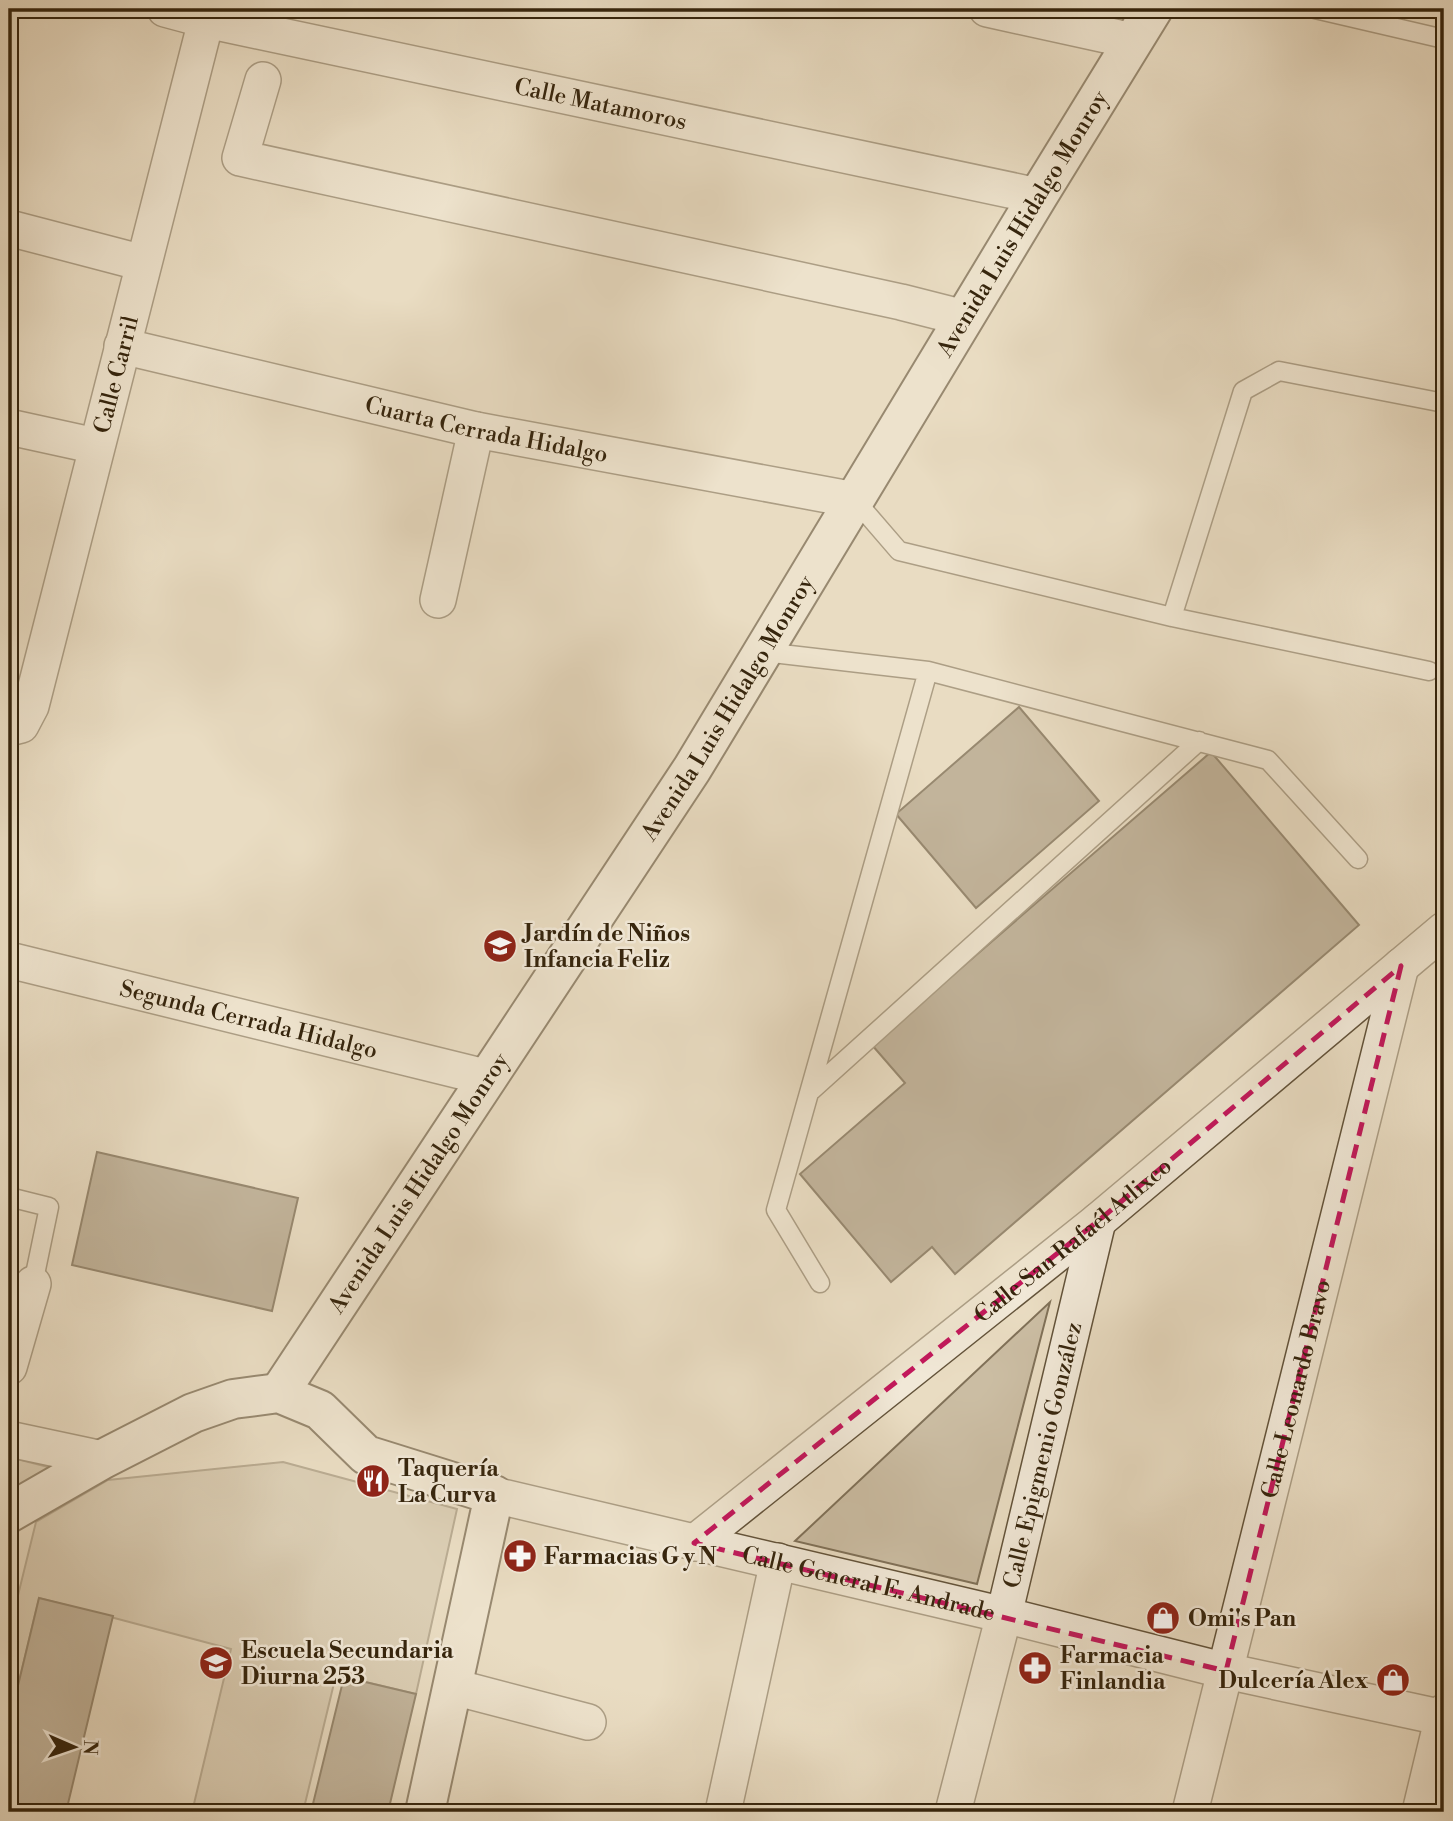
<svg xmlns="http://www.w3.org/2000/svg" width="1453" height="1821" viewBox="0 0 1453 1821" font-family="'Libre Bodoni',serif">
<rect width="100%" height="100%" fill="#e9dcc2"/>
<filter id="stains"><feTurbulence type="fractalNoise" baseFrequency=".00286" numOctaves="4"/><feColorMatrix values="0 0 0 0 .2 0 0 0 0 .09 0 0 0 0 .02 0 0 0 .5 -.17"/></filter>
<radialGradient id="worn" r=".72"><stop offset=".6" stop-color="#630" stop-opacity="0"/><stop offset="1" stop-color="#630" stop-opacity=".3"/></radialGradient>
<path fill="#cbbda3" stroke="#807158" stroke-width="2" d="M1050,1302L977,1584L795,1541Z
M9,1457L64,1471L9,1500Z
M283,1462L457,1509L416,1694L336,1675L303,1812H210L193,1808L231,1649L39,1598L9,1723V1632L36,1522L108,1480Z"/>
<path fill="#93846b" stroke="#36250d" stroke-width="2" d="M1019,707L1099,801L976,908L896,814Z
M1211,752L1359,925L955,1274L932,1247L891,1282L800,1174L905,1083L872,1045Z
M97,1152L298,1198L272,1311L72,1265Z
M39,1598L113,1616L66,1812H9V1723Z
M344,1677L416,1694L388,1812H311Z"/>
<g fill="none" stroke-linecap="round" stroke-linejoin="round">
<g stroke="#63533a" stroke-width="21">
<path id="lane" d="M1315,9L1444,39
M855,500L899,551L1172,617L1429,671
M1172,617L1243,391L1279,371L1444,403
M764,652L928,671L1268,760L1358,859
M812,1090L1199,741
M9,1197L49,1207L33,1284
M820,1283L776,1210L928,671"/>
</g>
<g stroke="#63533a" stroke-width="38">
<g id="street">
<path id="s1" d="M165,9L206,20L1038,196"/>
<path d="M987,9L1133,41"/>
<path d="M263,80L240,158L901,302L964,318"/>
<path d="M9,228L143,263"/>
<path id="s2" d="M122,346L476,430L855,500"/>
<path d="M9,427L96,446"/>
<path d="M438,600L476,430"/>
<path id="s3" d="M9,728L21,725L31,706L209,9"/>
<path id="s4" d="M9,960L489,1078"/>
<path d="M9,1367L33,1284"/>
<path d="M9,1439L103,1459"/>
<path id="s5" d="M494,1495L1004,1615L1226,1671L1444,1718"/>
<path id="s6" d="M694,1543L1098,1221L1444,930"/>
<path d="M454,1687L588,1722"/>
<path d="M723,1812L778,1561"/>
<path id="s7" d="M953,1812L1004,1615L1098,1221"/>
<path id="s8" d="M1190,1812L1401,966"/>
<path d="M1420,1812L1444,1712"/>
</g>
</g>
<g stroke="#36250d" stroke-width="42">
<g id="secondary">
<path id="s9" d="M279,1393L692,769L1038,196L1153,9"/>
<path d="M9,1513L103,1459L193,1413L233,1399L279,1393L320,1410L366,1455L494,1495L425,1812"/>
</g>
</g>
<use href="#lane" stroke="#f1e8d7" stroke-width="18"/>
<use href="#street" stroke="#f1e8d7" stroke-width="35"/>
<use href="#secondary" stroke="#f1e8d7" stroke-width="38"/>
</g>
<path d="M0 0H1453V1821H0ZM1401,966L1226,1671L694,1543L1098,1221Z" fill="#e9dcc2" fill-opacity=".55" fill-rule="evenodd"/>
<path fill="none" stroke="#c2185b" stroke-width="5" stroke-dasharray="14 9" stroke-linejoin="round" d="M1401,966L1226,1671L694,1543L1098,1221Z"/>
<defs>
<g id="school-disc" transform="scale(1.75)"><circle r="9.5" fill="#8f2418" stroke="#f1e8d7"/><path d="M0-5L7-2L0 1L-7-2ZM-4 1L0 2.5L4 1V4Q0 6-4 4Z" fill="#fff"/></g>
<g id="restaurant-disc" transform="scale(1.75)"><circle r="9.5" fill="#8f2418" stroke="#f1e8d7"/><path d="M-5-6h1v4h1v-4h1v4h1v-4h1v5L-1.5 .5V6h-2V.5L-5-1ZM5-6V6H3V1.5H1.5Q1.5-4 5-6Z" fill="#fff"/></g>
<g id="pharmacy-disc" transform="scale(1.75)"><circle r="9.5" fill="#8f2418" stroke="#f1e8d7"/><path d="M-2-6h4v4h4v4h-4v4h-4v-4h-4v-4h4Z" fill="#fff"/></g>
<g id="shop-disc" transform="scale(1.75)"><circle r="9.5" fill="#8f2418" stroke="#f1e8d7"/><path d="M-5-2.5h2.3a2.7 3.5 0 0 1 5.4 0H5L5.5 6h-11ZM-1.5-2.5h3a1.5 2.3 0 0 0-3 0Z" fill="#fff"/></g>
</defs>
<g fill-rule="evenodd">
<use href="#school-disc" x="500" y="946"/>
<use href="#restaurant-disc" x="373" y="1481"/>
<use href="#pharmacy-disc" x="520" y="1556"/>
<use href="#shop-disc" x="1163" y="1618"/>
<use href="#school-disc" x="216" y="1663"/>
<use href="#pharmacy-disc" x="1035" y="1668"/>
<use href="#shop-disc" x="1393" y="1680"/>
</g>
<g text-anchor="middle" stroke-width="5" stroke-linejoin="round" paint-order="stroke">
<g font-size="23" fill="#36250d" stroke="#f1e8d7">
<text dy="8" stroke="none"><textPath href="#s1" startOffset="446">Calle Matamoros</textPath></text>
<text dy="8" stroke="none"><textPath href="#s9" startOffset="1386">Avenida Luis Hidalgo Monroy</textPath></text>
<text dy="8" stroke="none"><textPath href="#s3" startOffset="376">Calle Carril</textPath></text>
<text dy="8" stroke="none"><textPath href="#s2" startOffset="374">Cuarta Cerrada Hidalgo</textPath></text>
<text dy="8" stroke="none"><textPath href="#s9" startOffset="819">Avenida Luis Hidalgo Monroy</textPath></text>
<text dy="8" stroke="none"><textPath href="#s4" startOffset="247">Segunda Cerrada Hidalgo</textPath></text>
<text dy="8" stroke="none"><textPath href="#s9" startOffset="252">Avenida Luis Hidalgo Monroy</textPath></text>
<text dy="8" stroke="none"><textPath href="#s6" startOffset="485">Calle San Rafaél Atlixco</textPath></text>
<text dy="8" stroke="none"><textPath href="#s8" startOffset="436">Calle Leonardo Bravo</textPath></text>
<text dy="8" stroke="none"><textPath href="#s7" startOffset="368">Calle Epigmenio González</textPath></text>
<text dy="8" stroke="none"><textPath href="#s5" startOffset="385">Calle General E. Andrade</textPath></text>
</g>
<g font-size="23" font-weight="bold" fill="#36250d" stroke="#f1e8d7" text-anchor="start">
<text x="524" y="941">Jardín de Niños<tspan x="524" dy="26">Infancia Feliz</tspan></text>
<text x="398" y="1476">Taquería<tspan x="398" dy="26">La Curva</tspan></text>
<text x="544" y="1564">Farmacias G y N</text>
<text x="1188" y="1626">Omi's Pan</text>
<text x="241" y="1658">Escuela Secundaria<tspan x="241" dy="26">Diurna 253</tspan></text>
<text x="1060" y="1663">Farmacia<tspan x="1060" dy="26">Finlandia</tspan></text>
<text x="1368" y="1688" text-anchor="end">Dulcería Alex</text>
</g>
</g>
<rect width="1453" height="1821" fill="none" stroke="#e9dcc2" stroke-width="35"/>
<rect x="10" y="10" width="1432" height="1800" fill="none" stroke="#36250d" stroke-width="3.5"/>
<rect x="18" y="18" width="1418" height="1786" fill="none" stroke="#36250d" stroke-width="2"/>
<g transform="translate(74 1747) rotate(92)" stroke="#f1e8d7" stroke-width="5" paint-order="stroke">
<path d="M0-5L12 26L0 18L-12 26Z" fill="#36250d"/>
<text y="-10" font-size="19" font-weight="bold" text-anchor="middle" fill="#36250d">N</text>
</g>
<rect width="100%" height="100%" filter="url(#stains)"/>
<rect width="100%" height="100%" fill="url(#worn)"/>
</svg>
